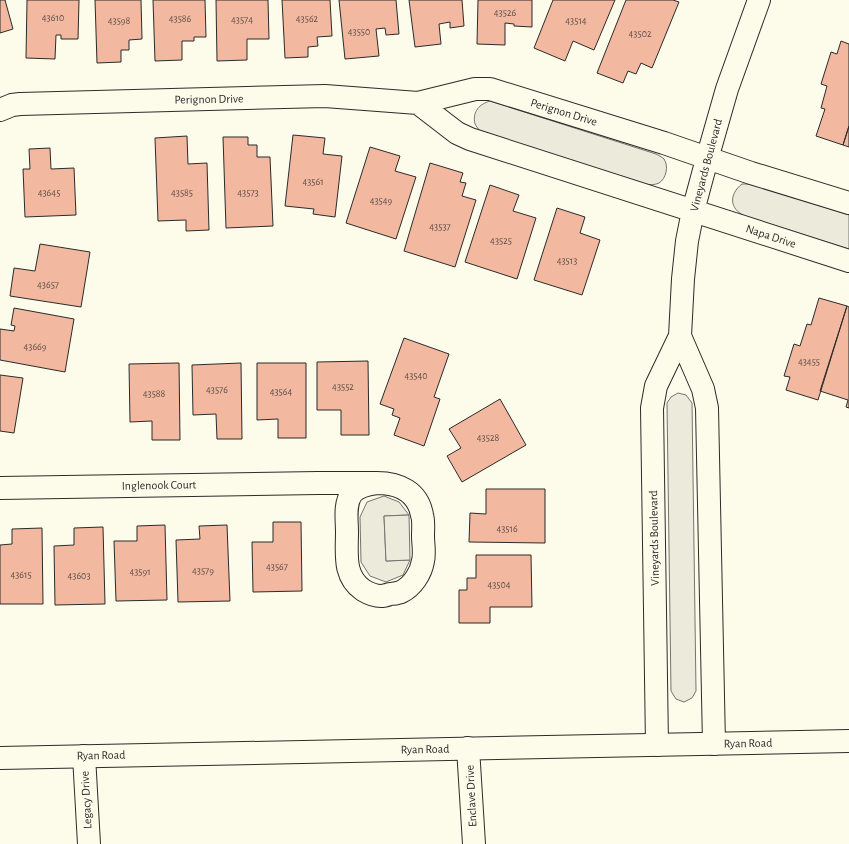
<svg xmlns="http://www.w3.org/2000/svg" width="849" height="844" viewBox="0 0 849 844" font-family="'Alegreya Sans',sans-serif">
<rect width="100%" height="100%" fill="#fdfbea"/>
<path fill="#ecebdb" stroke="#74746e" d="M490,101L656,154C658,155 662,157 664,159C669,166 666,179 659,183C655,185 650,185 646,184L481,132C479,130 476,126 475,124C472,111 480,104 490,101Z
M742,184H753L849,215V249L745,216C729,209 729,194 742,184Z
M678,393L686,395L692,403L696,691L692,698L684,702L676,699L671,691L667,403L671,397Z
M384,496L399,502L409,515L384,516L386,561L410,560L403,575L386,582L370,576L361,562L360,517L367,502Z"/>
<path fill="#eceadb" stroke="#74746e" d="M409,515L410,560L386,561L384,516Z"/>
<path fill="#f2b8a0" stroke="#2b2b2b" d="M0,0H5L13,29L0,33Z
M27,0H79L78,39H61V35H56L55,59L26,58Z
M95,0H141L142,39L129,40V50H121V62L97,63Z
M153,0H205L206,37H194V41H182V60L155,61Z
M216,0H268L269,39H247V60L217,61Z
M282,0H330L332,36L317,37L318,46L308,47V57L285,58Z
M339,0H396L399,34L386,35L385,28L376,29L379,56L345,59Z
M409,0H462L464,26L450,28V22L439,24L441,44L415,47Z
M478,0H532V27L514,26V24L505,23V45L477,44Z
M553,0H615L594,50L573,41L565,61L534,48Z
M626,0H673L679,2L652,68L641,63L636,74L628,71L623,83L597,73Z
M841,41L849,44V126L843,145L816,136L825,109L821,108L827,86L821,84L831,52L837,54Z
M849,126V147L843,145Z
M293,135L325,138L323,154L342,156L335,217L313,214L314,209L285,206Z
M187,136L188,164L207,163L209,230L186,231V220L158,221L155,138Z
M223,137H248V145H257V157H270L273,226L226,228Z
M370,147L400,156L395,171L416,177L396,239L346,223Z
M50,148L51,169L74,168L76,215L25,217L23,169H30L29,149Z
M430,163L463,173L460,182L466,183L462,196L476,200L455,267L404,251Z
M490,185L519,195L513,211L536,218L517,279L465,262Z
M557,208L585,217L580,233L600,240L582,295L534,280Z
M40,244L90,252L81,307L10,296L14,268L35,271Z
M819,298L847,306L818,400L786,390L790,377L784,376L794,344L800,346L807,324L811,325Z
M847,306L849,307V408L846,407L848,400L820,391Z
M14,308L74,319L65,372L0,360V329L14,331L15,326L11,325Z
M404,338L449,354L434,397L440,399L424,446L394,435L400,418L392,415L394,409L380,404Z
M368,361L369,435H341V410H317V362Z
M179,363L180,440H152V421L130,422L129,364Z
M241,363L242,439H217L216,414L193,415L192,365Z
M257,363H306V438H278V419L257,420Z
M0,375L23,378L14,433L0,431Z
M500,399L526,445L462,482L447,456L461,448L449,429Z
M486,489H545V543L469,542L470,513L486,514Z
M273,522H301L302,591L253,592L252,542H273Z
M165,525L167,600L116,601L114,541H137V526Z
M227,525L230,601L178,602L176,540L200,539L199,526Z
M103,527L105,604L55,605L54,546L74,545V528Z
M42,528L43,604H0V545L12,544V529Z
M476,555H531L532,607H490V623H459V590H467V578H476Z"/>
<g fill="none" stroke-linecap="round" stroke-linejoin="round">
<g stroke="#2b2b2b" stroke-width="24">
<path id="street" d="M0,110L12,105L20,104L325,96L418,103
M849,203L751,173L664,143L490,89H475L418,103L457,133L470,139L849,261
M680,336L683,279L687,241L693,211L707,159L727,89L759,0
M377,483C399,483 418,492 422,515C424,521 423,529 423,536C423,544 425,553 423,561C421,573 413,586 401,592C398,593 393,594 390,594C387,595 383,596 381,596C375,596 368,593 363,590C343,576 347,554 347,532C347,520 344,504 352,493C358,486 369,484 377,483Z
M0,488L318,483H377
M657,745L652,408L656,386L680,336L703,389L707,408L714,744
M468,748L474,844
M84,756L89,844"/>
</g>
<g stroke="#2b2b2b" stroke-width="24">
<path id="secondary" d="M0,758L849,741"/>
</g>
<use href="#street" stroke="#fdfbea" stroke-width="22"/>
<use href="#secondary" stroke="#fdfbea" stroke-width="22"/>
</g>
<g text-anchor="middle" stroke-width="3" stroke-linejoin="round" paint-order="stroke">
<g font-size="10" fill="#5d4e48">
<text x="505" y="16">43526</text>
<text x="53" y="21">43610</text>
<text x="180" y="22">43586</text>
<text x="307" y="22">43562</text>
<text x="242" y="23">43574</text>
<text x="119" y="24">43598</text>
<text x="576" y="24">43514</text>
<text x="359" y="35">43550</text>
<text x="640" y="37">43502</text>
<text x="313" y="185">43561</text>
<text x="49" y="196">43645</text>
<text x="182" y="196">43585</text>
<text x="248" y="196">43573</text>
<text x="381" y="204">43549</text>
<text x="440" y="230">43537</text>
<text x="501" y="244">43525</text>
<text x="567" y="264">43513</text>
<text x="48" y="288">43657</text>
<text x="35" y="350">43669</text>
<text x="809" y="365">43455</text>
<text x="416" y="379">43540</text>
<text x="343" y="390">43552</text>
<text x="217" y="393">43576</text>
<text x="281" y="395">43564</text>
<text x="154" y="397">43588</text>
<text x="488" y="441">43528</text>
<text x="507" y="532">43516</text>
<text x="277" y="570">43567</text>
<text x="203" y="574">43579</text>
<text x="140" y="575">43591</text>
<text x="21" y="578">43615</text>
<text x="79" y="579">43603</text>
<text x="499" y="588">43504</text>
</g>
<g font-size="12" fill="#2b2b2b" stroke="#fdfbea">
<text transform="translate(209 99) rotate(-1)" y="4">Perignon Drive</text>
<text transform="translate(564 112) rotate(17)" y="4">Perignon Drive</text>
<text transform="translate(706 165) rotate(-75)" y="4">Vineyards Boulevard</text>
<text transform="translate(771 236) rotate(18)" y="4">Napa Drive</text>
<text transform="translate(159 485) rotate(-1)" y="4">Inglenook Court</text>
<text transform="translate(654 538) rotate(-91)" y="4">Vineyards Boulevard</text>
<text transform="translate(748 743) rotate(-1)" y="4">Ryan Road</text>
<text transform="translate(425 749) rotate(-1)" y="4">Ryan Road</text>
<text transform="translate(101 755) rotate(-1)" y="4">Ryan Road</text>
<text transform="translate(471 796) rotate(-93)" y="4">Enclave Drive</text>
<text transform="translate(86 800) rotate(-93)" y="4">Legacy Drive</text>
</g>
</g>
</svg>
